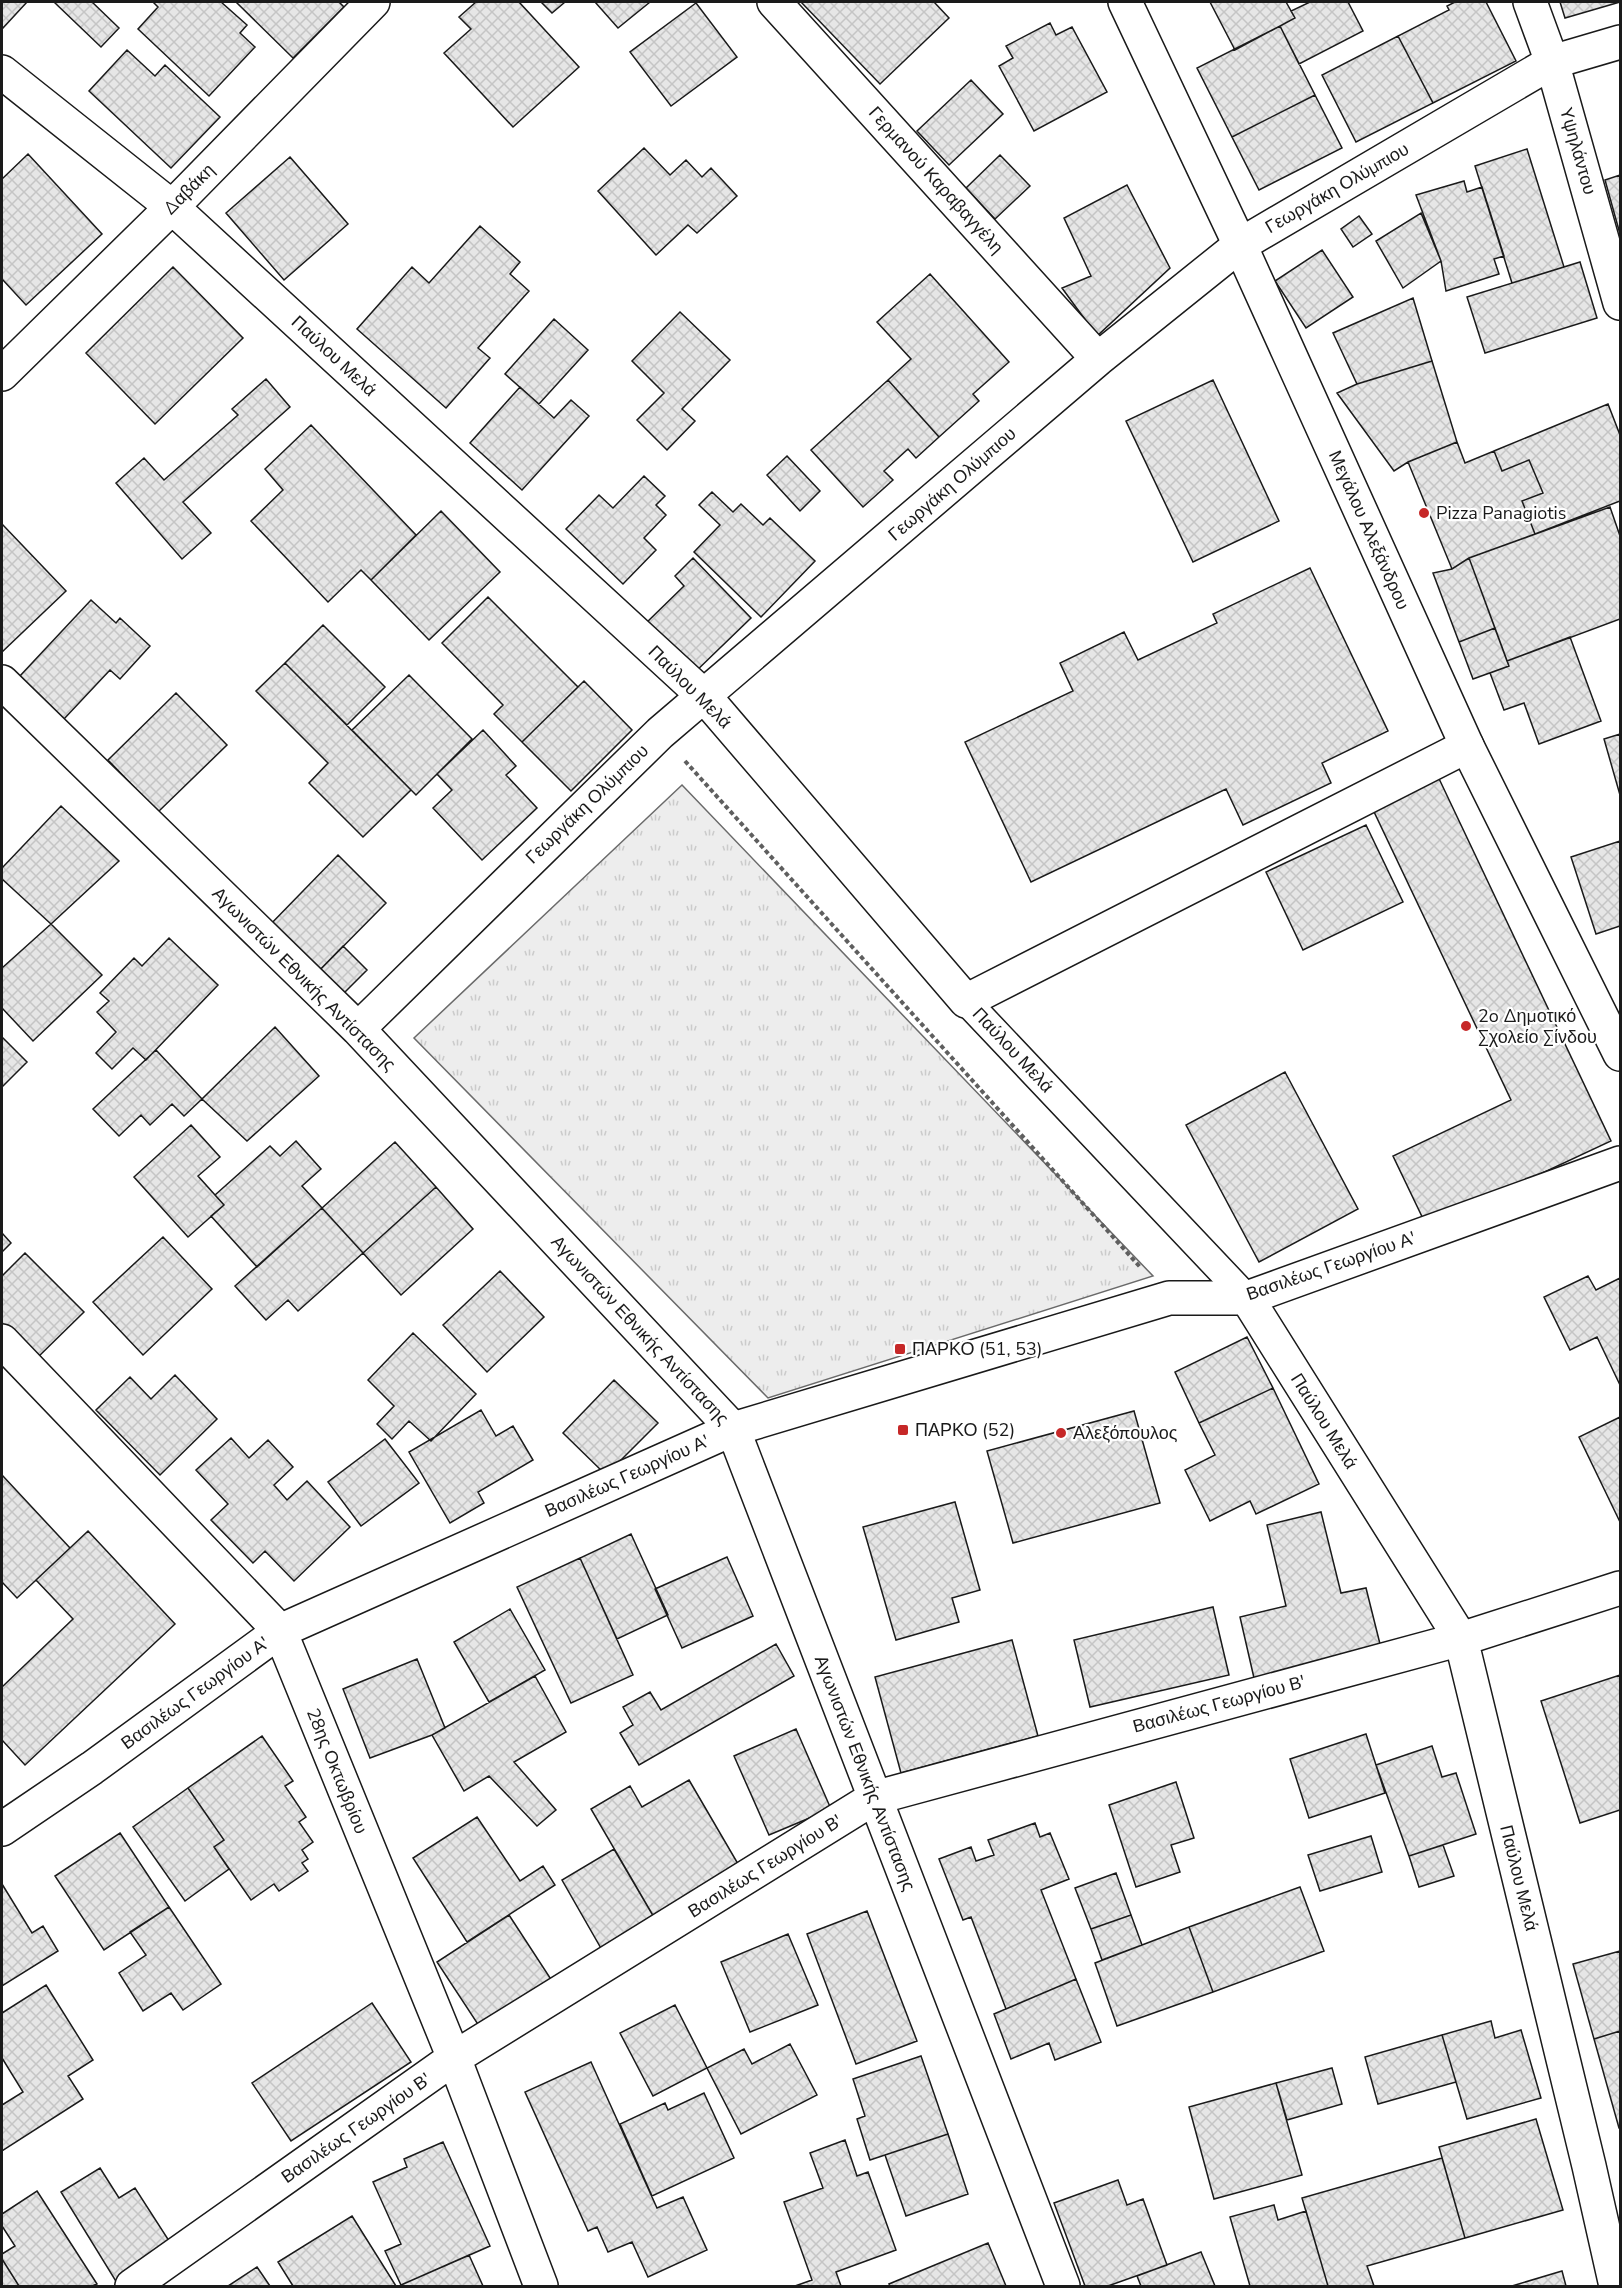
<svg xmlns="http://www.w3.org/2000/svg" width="1622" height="2288" viewBox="0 0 1622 2288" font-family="'Nunito Sans',sans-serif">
<defs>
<pattern id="park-tufts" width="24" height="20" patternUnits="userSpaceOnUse" patternTransform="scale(1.5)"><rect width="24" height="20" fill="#ededed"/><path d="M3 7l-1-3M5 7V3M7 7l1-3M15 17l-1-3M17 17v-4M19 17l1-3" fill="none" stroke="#cbcbcb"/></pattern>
<pattern id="building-cross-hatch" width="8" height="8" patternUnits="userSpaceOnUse" patternTransform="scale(1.5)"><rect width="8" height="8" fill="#e6e6e6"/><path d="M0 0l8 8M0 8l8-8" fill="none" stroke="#c5c5c5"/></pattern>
</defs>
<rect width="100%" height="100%" fill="#fff"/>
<path fill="url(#park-tufts)" stroke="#6a6a6a" stroke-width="1.5" d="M682,785L1153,1276L768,1398L414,1038Z"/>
<path fill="url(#building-cross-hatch)" stroke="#1a1a1a" stroke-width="1.5" d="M2,2H27L2,29Z
M54,2H92L119,28L101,47Z
M153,2H221L247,25L240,33L255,47L209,96L138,29L158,7Z
M236,2H339L344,7L293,58Z
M476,2H519L579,67L513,127L444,53L471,29L459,17Z
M541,2H565L552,13Z
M595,2H650L618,28Z
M801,2H934L949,18L880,84Z
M1210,2H1286L1295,18L1235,50Z
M1310,2H1348L1363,31L1299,64L1280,26L1295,18L1291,11Z
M1455,2H1486L1516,61L1433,103L1398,36L1449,10L1447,6Z
M1560,2H1620L1565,18Z
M696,3L737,57L671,106L630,52Z
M1050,23L1056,35L1072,27L1107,92L1034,131L999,66L1013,58L1006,46Z
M1280,26L1315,95L1232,137L1197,68Z
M1398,36L1433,103L1356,142L1322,75Z
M127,50L155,76L165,65L220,117L171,168L89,91Z
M971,80L1003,114L949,165L917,131Z
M1315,95L1342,148L1259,190L1232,137Z
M644,148L670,175L686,160L702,177L711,168L737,196L697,233L688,225L656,255L598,191Z
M1527,149L1564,267L1512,283L1475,166Z
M28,154L102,234L26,305L2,279V179Z
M1000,155L1030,186L995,219L966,188Z
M290,157L348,224L284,280L226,213Z
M1620,175V234L1605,180Z
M1464,181L1467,192L1482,187L1504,256L1494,259L1499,274L1446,291L1441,261L1416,195Z
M1127,185L1170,268L1097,336L1062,288L1091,276L1064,218Z
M1421,213L1441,261L1403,288L1376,241Z
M1359,216L1372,234L1353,247L1341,229Z
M480,226L520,262L510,274L529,291L478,348L490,358L446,408L357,329L412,267L429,283Z
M1322,250L1353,297L1306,328L1275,281Z
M1580,262L1597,318L1485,353L1467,297Z
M173,267L243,338L155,424L86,353Z
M930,274L1009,362L973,394L979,401L939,437L888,380L911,359L877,322Z
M1413,298L1432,361L1357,384L1333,333Z
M680,312L730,360L682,409L695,421L667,450L637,420L664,393L632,361Z
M554,319L588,350L539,404L505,374Z
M1432,361L1457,442L1408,462L1394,471L1337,393L1357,384Z
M266,379L290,407L183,502L211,533L182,559L116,483L144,458L164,480L238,415L232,409Z
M888,380L939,437L916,458L908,449L884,471L893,480L863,507L811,450Z
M1213,380L1279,521L1193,562L1126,421Z
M520,387L554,418L571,400L589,416L522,490L470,443Z
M1608,404L1620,435V501L1535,534L1522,501L1543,493L1529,460L1502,471L1494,451Z
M311,425L416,535L371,580L361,570L328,602L251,521L283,490L265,469Z
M1457,442L1465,463L1494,451L1502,471L1529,460L1543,493L1522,501L1535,534L1469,558L1452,569L1408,462Z
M787,456L820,491L800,511L767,475Z
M644,476L665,496L656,505L666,515L644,538L656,550L623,584L566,529L599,495L613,508Z
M712,492L733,512L741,504L763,525L770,518L815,561L761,617L694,552L720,525L699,505Z
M1610,507L1620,536V619L1507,661L1469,558Z
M441,511L500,572L429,640L371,580Z
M2,524L66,591L2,652Z
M693,558L751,618L691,676L643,626L684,586L675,576Z
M1469,558L1495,628L1459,642L1433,573L1452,569Z
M1310,568L1388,731L1322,763L1331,783L1243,825L1226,789L1031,882L965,742L1073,691L1060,663L1124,632L1138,660L1217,623L1213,614Z
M488,597L578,687L522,742L494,714L503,705L442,643Z
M91,600L116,623L120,618L150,646L120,679L110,670L64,719L19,677Z
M323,625L385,687L347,725L285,663Z
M1495,628L1509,666L1473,679L1459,642Z
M1570,637L1601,721L1539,744L1524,703L1504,710L1490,673L1509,666L1507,661Z
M285,663L411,790L363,837L309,783L328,763L256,691Z
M409,675L472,739L416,795L352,730Z
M584,681L632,730L571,791L522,742Z
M176,693L227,745L158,812L108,760Z
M483,730L516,766L506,775L537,808L482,860L433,808L452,790L437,774Z
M1620,734V795L1604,739Z
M1433,766L1611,1141L1427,1227L1393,1156L1511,1100L1367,797Z
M61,806L119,861L51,924L2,879V868Z
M1366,825L1403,902L1303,950L1266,872Z
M1620,841V926L1596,934L1571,857Z
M338,855L386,903L314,976L266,929Z
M51,924L102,975L33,1041L2,1008V968Z
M169,938L218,985L146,1060L133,1048L112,1069L96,1053L116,1032L97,1012L109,1001L100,993L134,958L142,966Z
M343,946L367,970L338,999L314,976Z
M275,1027L319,1076L247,1141L202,1099Z
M2,1037L27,1062L2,1087Z
M156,1050L202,1099L184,1116L172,1104L150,1125L141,1115L119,1136L93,1109Z
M1285,1072L1358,1209L1259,1262L1186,1125Z
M191,1125L220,1157L198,1176L224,1205L188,1237L134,1177Z
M296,1141L321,1169L302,1186L322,1208L257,1267L211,1216L224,1205L215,1195L270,1146L280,1156Z
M395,1142L436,1187L363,1253L322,1208Z
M436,1187L473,1229L401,1295L363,1253Z
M322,1208L363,1253L298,1311L288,1300L266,1320L235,1286Z
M2,1233L11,1243L2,1252Z
M163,1237L212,1289L143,1355L93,1302Z
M25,1253L84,1312L35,1360L2,1326V1276Z
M500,1271L544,1317L487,1372L443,1325Z
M1588,1276L1596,1290L1620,1278V1385L1597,1337L1570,1350L1544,1297Z
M413,1333L476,1394L431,1441L409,1421L392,1439L377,1424L394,1406L368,1380Z
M1247,1337L1273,1388L1199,1423L1175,1372Z
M175,1375L217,1419L160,1475L96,1410L130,1377L151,1399Z
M614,1380L658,1423L606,1475L563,1433Z
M1273,1388L1319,1484L1256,1514L1250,1501L1210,1521L1185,1470L1215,1455L1199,1423Z
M481,1410L496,1436L513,1426L533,1460L478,1492L484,1503L450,1523L409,1452Z
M1134,1411L1160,1503L1013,1543L987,1451Z
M1620,1417V1522L1579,1437Z
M231,1438L249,1458L268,1440L293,1467L274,1485L287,1500L307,1481L350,1527L294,1581L265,1551L253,1563L211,1520L228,1504L196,1470Z
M385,1439L419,1483L361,1526L328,1482Z
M2,1475L70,1548L17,1598L2,1582Z
M955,1502L980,1590L952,1598L959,1622L896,1640L863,1527Z
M1321,1512L1341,1593L1366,1588L1381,1648L1254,1678L1240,1617L1286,1606L1267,1525Z
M88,1531L175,1624L25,1765L2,1740V1687L73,1619L36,1580Z
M631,1534L668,1615L617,1639L580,1558Z
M727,1557L753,1616L682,1648L655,1589Z
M580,1558L633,1675L571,1703L517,1587Z
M1213,1607L1229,1675L1090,1707L1074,1640Z
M510,1609L545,1670L489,1702L454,1642Z
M1012,1640L1038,1736L901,1773L875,1677Z
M776,1644L794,1676L639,1765L620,1733L633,1725L623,1707L650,1692L661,1710Z
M417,1659L445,1728L432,1735L370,1758L343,1689Z
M1620,1675V1810L1580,1823L1541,1701Z
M535,1676L566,1732L514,1762L556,1810L537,1826L489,1776L464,1791L432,1735Z
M796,1729L831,1809L769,1835L734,1756Z
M1366,1734L1385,1793L1309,1818L1290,1759Z
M262,1736L293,1781L285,1786L306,1817L299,1822L313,1842L302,1850L308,1859L302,1863L308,1871L279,1891L274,1884L251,1900L214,1847L224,1840L188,1788Z
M1432,1746L1442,1777L1456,1773L1476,1834L1409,1856L1376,1765Z
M689,1780L741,1869L655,1919L591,1809L630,1786L642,1807Z
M1176,1782L1194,1838L1171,1845L1180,1872L1136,1887L1109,1805Z
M188,1788L224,1840L214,1847L229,1869L185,1901L133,1827Z
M477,1817L520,1881L543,1866L555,1885L467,1942L413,1858Z
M1035,1823L1040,1837L1050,1833L1069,1879L1041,1890L1076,1979L1006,2009L971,1917L963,1920L939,1859L971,1847L976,1861L994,1855L988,1840Z
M120,1833L169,1907L104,1950L55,1876Z
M1371,1836L1382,1872L1320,1891L1308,1855Z
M1443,1845L1454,1876L1419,1887L1409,1856Z
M614,1849L655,1919L602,1950L562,1880Z
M1116,1873L1131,1915L1091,1929L1075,1888Z
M2,1884L32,1933L43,1926L58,1951L2,1986Z
M1300,1887L1324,1951L1213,1992L1189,1927Z
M169,1907L221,1984L183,2010L171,1993L143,2011L119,1973L146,1955L130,1932Z
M867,1911L917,2041L856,2064L807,1934Z
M509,1915L556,1987L485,2035L437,1962Z
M1131,1915L1142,1945L1102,1960L1091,1929Z
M1189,1927L1213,1992L1117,2026L1095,1963Z
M788,1934L818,2005L750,2032L721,1962Z
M1620,1951V2031L1594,2039L1573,1964Z
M1076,1979L1101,2042L1055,2060L1049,2043L1011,2059L994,2014Z
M46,1985L93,2060L68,2076L83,2099L2,2151V2105L23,2092L2,2058V2013Z
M372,2003L411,2062L291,2141L252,2083Z
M675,2005L707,2068L653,2096L620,2033Z
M1491,2021L1495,2038L1521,2030L1541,2098L1467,2119L1442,2035Z
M1620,2031V2128H1619L1594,2039Z
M1442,2035L1456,2082L1378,2104L1365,2057Z
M790,2044L817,2095L741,2134L707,2068L744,2049L752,2064Z
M921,2056L948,2134L870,2160L857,2119L865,2116L853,2079Z
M591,2062L657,2208L683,2197L707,2250L648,2277L632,2242L608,2252L597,2227L588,2231L525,2092Z
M1332,2068L1342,2104L1287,2120L1276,2083Z
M1276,2083L1302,2175L1214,2199L1189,2107Z
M704,2093L734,2158L652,2196L620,2124L665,2103L668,2110Z
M1536,2119L1563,2210L1465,2238L1439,2147Z
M948,2134L968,2194L906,2216L885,2155Z
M845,2140L857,2176L868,2172L896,2250L836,2272L841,2286H795L812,2280L784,2202L823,2188L810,2153Z
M443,2142L490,2246L401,2285L385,2251L401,2244L373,2182L407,2167L404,2159Z
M1442,2158L1465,2238L1367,2266L1374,2286H1328L1302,2198Z
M100,2168L119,2198L135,2188L173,2247L117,2283L61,2192Z
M1118,2180L1127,2205L1143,2199L1167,2265L1108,2286H1085L1054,2203Z
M37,2191L97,2284L92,2286H19L2,2259V2254L15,2246L2,2226V2214Z
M1274,2205L1278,2220L1306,2211L1328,2286H1250L1230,2217Z
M352,2216L396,2286H293L278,2262Z
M988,2243L1006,2286H890L889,2284Z
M1201,2252L1215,2286H1141L1137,2276Z
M469,2255L483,2286H402L401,2285Z
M2,2259L19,2286H2Z
M257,2267L270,2286H228Z
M1562,2271L1566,2286H1512Z"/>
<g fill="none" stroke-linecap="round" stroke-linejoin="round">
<g stroke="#1a1a1a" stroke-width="30">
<path id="pedestrian" d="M966,1001L1247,1298"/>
</g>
<g stroke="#1a1a1a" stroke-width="36">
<path id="minor" d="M774,2L1098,359
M1530,2L1552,62L1620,303
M2,72L172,207L705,697L966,1001L1467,746
M2,374L172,207L373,2
M2,682L358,1029L733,1429L1063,2286
M358,1029L660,733L1098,359L1240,245L1552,62L1620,42
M1247,1298L1461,1639L1589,2166L1616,2286
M2,1341L280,1631L454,2058L541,2286
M2,1829L92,1768L280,1631L733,1429L1169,1298H1247L1620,1163
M132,2286L454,2058L874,1798L1461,1639L1620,1588"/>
</g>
<g stroke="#1a1a1a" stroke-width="36">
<path id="tertiary" d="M1125,2L1240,245L1467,746L1620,1054"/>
</g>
<path stroke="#5f5f5f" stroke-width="4" stroke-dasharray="4.5 3" stroke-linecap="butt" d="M685,761L1141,1268"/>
<use href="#pedestrian" stroke="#fff" stroke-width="27"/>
<use href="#minor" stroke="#fff" stroke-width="33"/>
<use href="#tertiary" stroke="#fff" stroke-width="33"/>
</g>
<g fill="#c62828" stroke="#fff" stroke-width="2">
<circle cx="1424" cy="513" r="6"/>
<circle cx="1466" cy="1026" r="6"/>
<rect x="894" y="1343" width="12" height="12" rx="3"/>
<rect x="897" y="1424" width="12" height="12" rx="3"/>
<circle cx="1061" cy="1433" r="6"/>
</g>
<g text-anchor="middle" stroke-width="4.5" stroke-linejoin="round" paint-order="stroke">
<g font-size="18" fill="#1a1a1a" stroke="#fff">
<text transform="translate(1578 151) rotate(74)" y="6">Υψηλάντου</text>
<text transform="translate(936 180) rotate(48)" y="6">Γερμανού Καραβαγγέλη</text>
<text transform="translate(1337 188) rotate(-30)" y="6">Γεωργάκη Ολύμπιου</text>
<text transform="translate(189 189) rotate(-45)" y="6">Δαβάκη</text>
<text transform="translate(334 356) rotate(43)" y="6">Παύλου Μελά</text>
<text transform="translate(952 484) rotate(-41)" y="6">Γεωργάκη Ολύμπιου</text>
<text transform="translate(1369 530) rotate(66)" y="6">Μεγάλου Αλεξάνδρου</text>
<text transform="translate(690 687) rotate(45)" y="6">Παύλου Μελά</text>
<text transform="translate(587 804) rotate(-44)" y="6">Γεωργάκη Ολύμπιου</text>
<text transform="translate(304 979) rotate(45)" y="6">Αγωνιστών Εθνικής Αντίστασης</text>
<text transform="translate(1013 1050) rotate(47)" y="6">Παύλου Μελά</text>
<text transform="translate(1331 1266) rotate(-19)" y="6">Βασιλέως Γεωργίου Α'</text>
<text transform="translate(640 1330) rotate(47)" y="6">Αγωνιστών Εθνικής Αντίστασης</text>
<text transform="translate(1324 1421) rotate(58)" y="6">Παύλου Μελά</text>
<text transform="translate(627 1476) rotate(-24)" y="6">Βασιλέως Γεωργίου Α'</text>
<text transform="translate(195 1693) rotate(-36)" y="6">Βασιλέως Γεωργίου Α'</text>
<text transform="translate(1219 1704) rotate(-15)" y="6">Βασιλέως Γεωργίου Β'</text>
<text transform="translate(337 1771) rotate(68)" y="6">28ης Οκτωβρίου</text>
<text transform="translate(865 1773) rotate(69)" y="6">Αγωνιστών Εθνικής Αντίστασης</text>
<text transform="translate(765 1866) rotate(-32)" y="6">Βασιλέως Γεωργίου Β'</text>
<text transform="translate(1519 1878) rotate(76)" y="6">Παύλου Μελά</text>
<text transform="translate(356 2128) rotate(-35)" y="6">Βασιλέως Γεωργίου Β'</text>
</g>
<g font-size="18" fill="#1a1a1a" stroke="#fff" text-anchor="start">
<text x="1436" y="519">Pizza Panagiotis</text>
<text x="1478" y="1022">2o Δημοτικό<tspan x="1478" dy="21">Σχολείο Σίνδου</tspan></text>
<text x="912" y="1355">ΠΑΡΚΟ (51, 53)</text>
<text x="915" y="1436">ΠΑΡΚΟ (52)</text>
<text x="1073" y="1439">Αλεξόπουλος</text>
</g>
</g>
<rect width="1622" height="2288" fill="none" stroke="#1a1a1a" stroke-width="6"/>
</svg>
